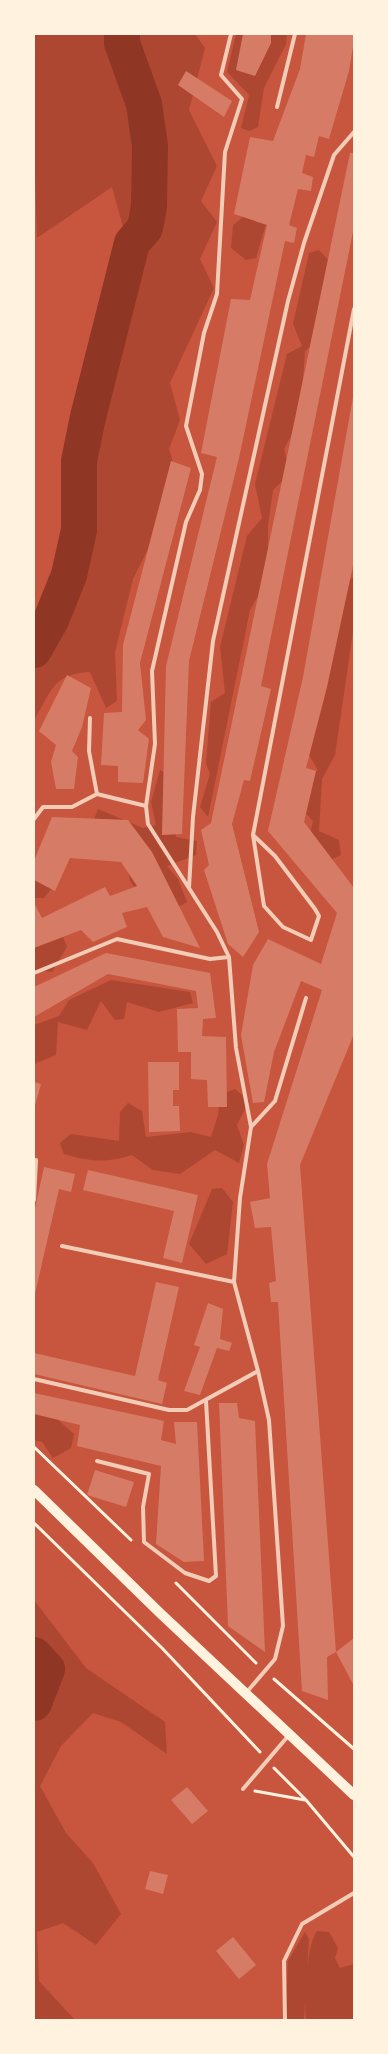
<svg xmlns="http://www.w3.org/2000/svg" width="388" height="2054" viewBox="0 0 388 2054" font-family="'Exo 2',sans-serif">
<rect width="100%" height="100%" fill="#c8553d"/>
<path fill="#ae4732" d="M34,34H195L205,48L189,110L217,166L201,201L217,222L200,259L214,288L170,383L180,420L169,449L180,485L133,579L115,652L117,701L106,708L90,672C52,674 52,691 34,720V618L41,599L70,546L71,422L115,265L123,227L112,187L37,238L34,145Z
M236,34H257L253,54L269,34H287L286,44L264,88L258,127L249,131L241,128L249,95L227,72Z
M254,208L267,220L256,258L246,260L231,248L233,225Z
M319,250L331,263L316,342L305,351L300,419L284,449L290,474L273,490L268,525V579L250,610L208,817L200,807L210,774L206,763L211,702L225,693L220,647L247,536L262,518L255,484L287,354L302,346L293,324L309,253Z
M354,576V625L335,755L322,779L319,831L339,840L341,855L328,861L306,851L313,821L290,796L318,770L303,745L337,592Z
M160,770L170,775L165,794L176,837L197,841L196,855L167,866L178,879L187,902L171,911L145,900L130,881L124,846L90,830L98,809L143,828L156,825L151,802Z
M34,870L49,871L55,884L44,898H34Z
M57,922L67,947L52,972L34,970V929L38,924Z
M111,980L190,992L193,1003L159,1012L127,1002L124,1019L115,1020L101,1001L87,1030L58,1022L56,1055L34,1064V1025L59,1016L69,1000Z
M235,1089L249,1101L237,1125L244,1145L239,1163L215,1150L180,1174L153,1170L132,1155C105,1163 91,1162 64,1154L60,1143L71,1134L119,1141L120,1112L128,1103L142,1111L146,1137L191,1132L211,1137L218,1115L220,1095Z
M222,1188L233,1202L227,1254L206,1264L189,1244L212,1189Z
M47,1410L74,1434L71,1448L53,1458L42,1442L34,1440V1413Z
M34,1600L86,1668L165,1722L167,1754L121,1722L93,1713L61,1746L40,1786L66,1833L93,1863L121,1914L96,1945L63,1923L37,1932L39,1981L75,2020H34Z
M317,1931L329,1932L338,1948L335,1958L340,1968L354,1964V2020H306C304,2001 306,1946 317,1931Z
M305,1932L309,1939L304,2020H287L286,2007L288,1961Z"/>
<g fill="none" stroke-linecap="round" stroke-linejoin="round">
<path stroke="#8f3625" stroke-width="36" d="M34,650L51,620L69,575L79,530V461L88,417L132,243L145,228L149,206L150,146L144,104L122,43V34
M34,1655L47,1669L34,1703"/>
</g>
<path fill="#d67c66" d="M243,34H271V43L255,76L236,70Z
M306,34H354V41L349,71L329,139L319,136L314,157L306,155L302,173L313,177L311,191L298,189L289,225L297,228L294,243L285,241L239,458L189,661L182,834L162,835L166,666L217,457L201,453L231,299L250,300L267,225L234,214L250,137L273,141L300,69Z
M186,71L232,101L224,117L178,85Z
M350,153H354V227L261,686L271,689L250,781L244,780L232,824L259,932L243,957L228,944L204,870L209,865L201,830L211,823Z
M353,397L354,561L327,687L306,768L316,771L304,822L354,888V1034L300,1165L336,1652L327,1657L328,1700L302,1691L278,1302H271L269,1283L276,1281L271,1227L255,1228L250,1202L270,1198L267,1164L322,990L301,981L274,1052L264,1102L253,1103L241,1035L253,965L268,939L321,964L337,913L268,831L303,677Z
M171,461L191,468L140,663L146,720L138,730L149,739L143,783L118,782V766L101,765L104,713L122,712L123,645Z
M67,675L91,688L82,727L72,751L78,757L74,789H56L51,762L56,745L39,731Z
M52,817L128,820L152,852L200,948L163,937L147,907L122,913L127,927L93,942L81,930L34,948V903L42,918L105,887L110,896L137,886L121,862L70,858L55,891L34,880V861Z
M106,953L210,973L216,1018L203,1019L202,1036L226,1037L227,1107H208L207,1080L191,1079V1052H178L177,1009L198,1008L196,991L108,974L34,1017V987Z
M148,1062H179V1090H173V1106H179L180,1131L149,1132Z
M34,1082L41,1084L34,1109Z
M44,1167L75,1174L71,1192L59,1189L35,1294L34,1213Z
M88,1170L198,1195L182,1263L163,1258L174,1211L83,1190Z
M156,1282L179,1287L158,1380L167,1383L162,1404L34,1374V1353L135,1376Z
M208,1303L223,1309L220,1339L232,1343L229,1351L217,1348L200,1395L184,1391L200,1347L194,1345Z
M34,1393L164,1421L161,1440L176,1444L174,1422H197L204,1561L184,1562L156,1544L161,1466L77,1446L80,1425L34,1414Z
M219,1403H237L239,1418L255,1421L265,1652L228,1626Z
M95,1470L134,1482L126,1507L87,1495Z
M354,1638V1686L336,1652Z
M187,1787L208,1811L192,1824L171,1800Z
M150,1871L168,1875L163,1894L145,1889Z
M233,1937L256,1965L239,1979L216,1951Z"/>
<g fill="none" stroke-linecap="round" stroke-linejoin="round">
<path stroke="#fff3e0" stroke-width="3" d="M34,1447L131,1540
M34,1523L162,1648L260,1752
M176,1583L256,1663
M274,1679L354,1749
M274,1768L306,1800L354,1857
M255,1791L305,1800"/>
<path stroke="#f1ccb7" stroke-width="4" d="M231,34L221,75L242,99L225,152L217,294L204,333L186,426L202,474L200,490L186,522L152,671L155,744L146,806L148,824L217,932L229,957L236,1048L251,1127L240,1198L234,1282L258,1371L269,1420L283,1626L275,1659L246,1693
M277,107L295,34
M90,718L89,751L97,794L146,806
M34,819L43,807H72L97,794
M253,835L275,856L315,909L319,916L311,940L283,927L264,906L253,835L354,309
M189,888L193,817L213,641L288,301L304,243L334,155L354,132
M34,973L117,939L210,959L229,957
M251,1127L275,1101L306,998
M34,1200L36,1160
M62,1246L234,1282
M34,1379L169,1410H187L258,1371
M97,1461L149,1474L143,1507L144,1542L185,1573L209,1581L216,1576L206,1401
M243,1789L289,1735
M285,2020L284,1961L302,1924L354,1893"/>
<path stroke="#fff3e0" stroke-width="10" d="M34,1490L160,1613L354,1795"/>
</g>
<rect width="388" height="2054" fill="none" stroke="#fff3e0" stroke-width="70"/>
</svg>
